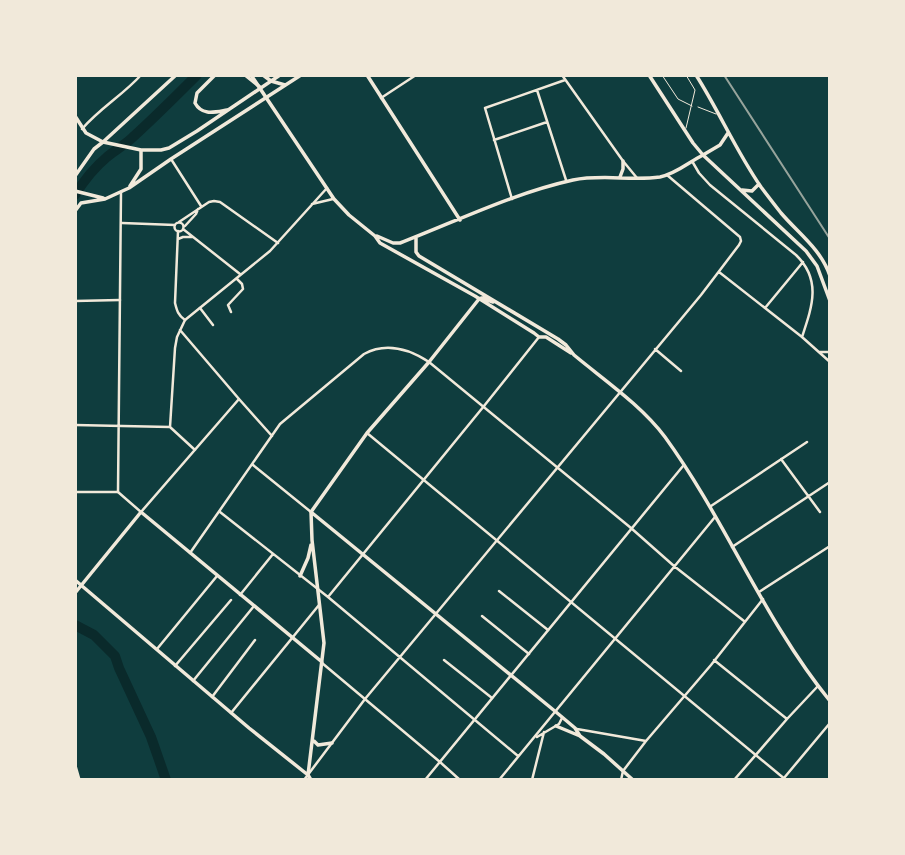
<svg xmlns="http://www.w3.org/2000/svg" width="905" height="855" viewBox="0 0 905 855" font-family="'Roboto Condensed',sans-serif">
<rect width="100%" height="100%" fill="#0f3d3e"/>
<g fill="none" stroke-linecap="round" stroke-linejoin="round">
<path stroke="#0a2a2b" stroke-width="10" d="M75,195C83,182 95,167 107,157C115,150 125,145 133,137C155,117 176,96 197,75
M75,625L94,635L115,656L119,668L151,737L166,780"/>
<path stroke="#f1e9da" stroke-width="1" d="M662,75L678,99L692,106
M686,75L695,90L686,128
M698,107L716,114"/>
<path stroke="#f1e9da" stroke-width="2.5" d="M562,75L623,161L637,178
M537,90L566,180
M381,98L416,75
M494,140L547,122
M171,159L201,206
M692,161L699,173L710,185L796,255C822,280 812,307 802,337
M512,199L485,108L565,80
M179,222L209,202L214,201L220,202L278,243
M174.5 227a4.5 4.5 0 1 1 9 0a4.5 4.5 0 1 1-9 0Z
M122,223L175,225
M185,226L196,214L198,209
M183,229L240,274
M178,231L175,303C177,311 178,315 185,320
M178,239L183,237H192
M719,272L802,337L830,362
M75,301L120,300
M200,308L213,325
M765,308L803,262
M231,312L228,305L243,289L242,284L237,279
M655,349L681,371
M819,352H830
M781,459L820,512
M253,465L311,512
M75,492H118
M711,506L807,442
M220,512L328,597L518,756
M631,528L674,566L744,621
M732,547L830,482
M499,591L548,630
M759,592L830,546
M240,595L273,554
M328,597L484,406
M482,616L529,654
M157,649L217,576
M444,660L492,698
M714,660L787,719
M175,666L231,600
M193,681L254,606
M212,697L255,640
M231,713L319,605
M577,729L646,741
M537,737L559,724L562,718
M440,762L460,780
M784,778L830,723
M304,780L365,699L701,295L739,245L741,241L740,237L667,175
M499,780L715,517
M532,780L544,732
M621,780L623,771L646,741L711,665L763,599
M734,780L787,719L818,686"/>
<path stroke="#f1e9da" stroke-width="2.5" d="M82,129C100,108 123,95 141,75
M121,192L118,492L141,512L239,399
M312,204L333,199
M180,330L239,399L272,436
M484,406L539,337
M75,425L170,427
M170,427L175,348L177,337L185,320L270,251L327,188
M170,427L195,450
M367,433L786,780
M190,553L280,424L364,354C386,342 409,349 429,362L631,528
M322,663L440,762
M425,780L683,466"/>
<path stroke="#f1e9da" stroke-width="3.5" d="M251,75L334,199L349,215L375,236L380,243L475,296L534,333L539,337H546L571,353
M367,75L460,220
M75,116L86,133L103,142L176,75
M620,177L623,169V161
M377,236L393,243H400C457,221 514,193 573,180C602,174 631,181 660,177C676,174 689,162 703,155
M416,237V252L419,256L558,339L566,345L574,355C604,380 641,405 665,437C726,521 764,620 830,701
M479,299L482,298L493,302
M311,512L556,712L575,728L580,736L604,754L633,780
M300,576L308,558L311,545
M75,580L249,728L308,775L311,780
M75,593L141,512L322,662
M556,726L580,736
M314,741L318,745L332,743
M308,775L324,643L312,540L311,512L367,433L429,362L479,299"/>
<path stroke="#f1e9da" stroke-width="3.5" d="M215,75L197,93L195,103C202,116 215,112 227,110
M245,75L260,87
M263,75L271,81L285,85
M649,75L693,143L703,155L806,251L817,266L830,301
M696,75C719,111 736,151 761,187C767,195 774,204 781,213C798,233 821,249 830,276
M703,155L720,145L728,133
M75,176L94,149L103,142L141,150H161L169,148L197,131L280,75
M130,186L141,169V150
M742,190L752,191L759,184
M75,191L103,198
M75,211L81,203L105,199L129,188L171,159L301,75
M75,766L79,780"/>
<path stroke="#97a49c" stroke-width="2" d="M724,75L830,239"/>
</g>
<rect width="905" height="855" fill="none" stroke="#f1e9da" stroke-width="154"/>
</svg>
